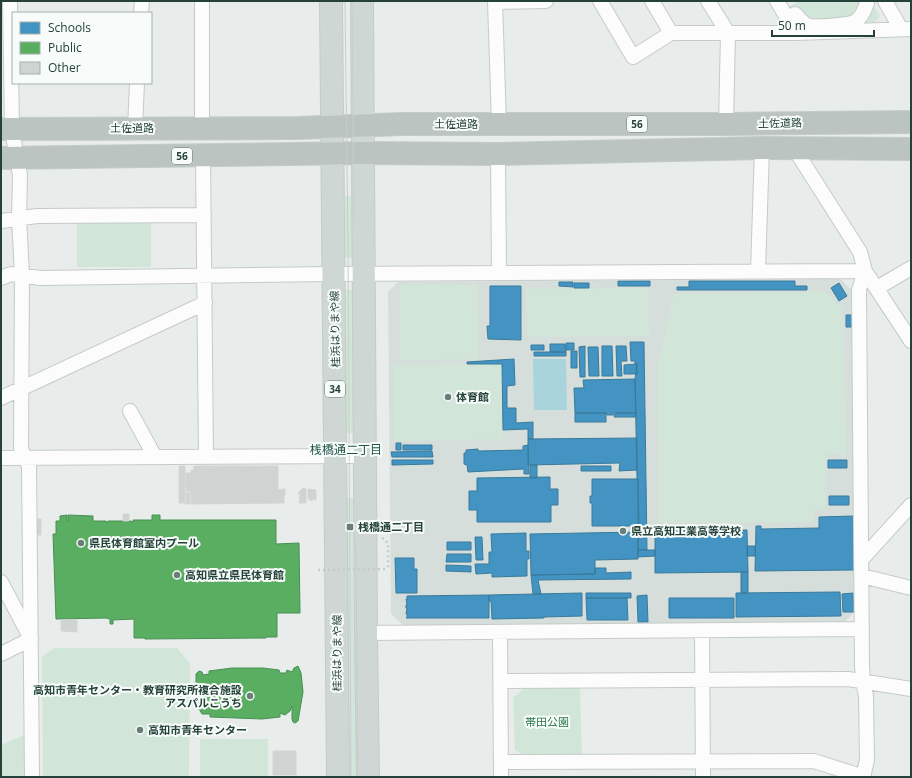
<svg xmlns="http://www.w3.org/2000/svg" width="912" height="778" viewBox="0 0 912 778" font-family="'Open Sans','Noto Sans JP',sans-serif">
<rect width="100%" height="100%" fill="#e8edeb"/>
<path fill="#d6dedb" d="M841,279L853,292L856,610L844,623L403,625L391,614L388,292L398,282Z"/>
<path fill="#d1e6d8" d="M799,1H871L880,16L874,22L804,26L787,8Z
M345,196H357L358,258H345Z
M77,220L151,221V267H77Z
M400,285H477L478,359L400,360Z
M648,288L649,336L527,337L526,289Z
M345,290H357L358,433H346Z
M826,292L843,309L846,455L826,453V510L813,509V522L659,523L658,364L674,294Z
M502,364L503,439L394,441L393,365Z
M347,498H359L361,777H349Z
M54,648H177L190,663L189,777H43L42,657Z
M580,687L582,757H527L515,750L513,698L524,688Z
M27,734L26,777H1V745Z
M200,739H268V777H200Z"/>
<path fill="#a9d4db" d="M533,359H566L567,410H534Z"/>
<path fill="#4393c3" stroke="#3a7b9a" d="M618,281H650V286H618Z
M689,281H795V286H807V290H677V287H689Z
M559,282H573V287L559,286Z
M574,283H589V288H574Z
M839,283L847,296L839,301L831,288Z
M490,286H521V340L488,339L487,326H490Z
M846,315H852V327H846Z
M630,342H644L647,550H638V479H637L635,379L637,364H635V361H631Z
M566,343H574V350H566Z
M550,344H565L566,352H550Z
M531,345H544V350H531Z
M585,346V377H580L579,347Z
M602,346H612L613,376H602Z
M616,346H626L627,361H621L622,376H617Z
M588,347H598L599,376H589Z
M571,351H577V368H571Z
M534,352H566V356H534Z
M514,359L515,385L507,386V408H516V423L533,422V439H528V429L503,430L502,364H467V362Z
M637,364V374H624V365Z
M635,379L636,413H614V415H607V413H575L574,388H584L583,380Z
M575,413H606V422H575Z
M616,413H636V417H614Z
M637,438V470L619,471L620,463L528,465V439Z
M396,443H401V450H396Z
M403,445H432V450H403Z
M528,445L529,474H524V469L468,472L467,465L464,464V453H466V450L478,449V451L523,450V446Z
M432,451L433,457H392L391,452Z
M392,460H433V464L392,465Z
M828,460H847V468H828Z
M530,465H537V478H530Z
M581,466H611V471H581Z
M550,477V489H558V505H551V522H477V510H469V491H477V478Z
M592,479H638L639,526H592V503H590V496H592Z
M829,496H849V505H829Z
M853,516L854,570L755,571L756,526H761V529L819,528V517Z
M747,530L748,572L655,573V531Z
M638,532V559L595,560V574L531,575L530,534Z
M526,533V551H529V559H527V576L492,577V573L476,574L475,564H489V552H492L491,534Z
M475,537H482L483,560H476Z
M447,542H471V550H447Z
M747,546H755V556H747Z
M638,550H655V556L638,557Z
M447,554H471V562H446Z
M395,558H414V569H417V593H396Z
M446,565L471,566V572L446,571Z
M595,568H606V573L631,572V579L538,580L541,594H533L531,575L595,574Z
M741,572H748V593H741Z
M840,592L841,616L736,617V593Z
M582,593V616L544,617V618L492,619L491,601H489V595Z
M586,593H631V598H586Z
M853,593L854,612H843L842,594Z
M489,595V618H406L407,617V613L406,614L407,608H406V605H407L406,599L407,600V596Z
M647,595L648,622H638L637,596Z
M586,598H627L628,620H587Z
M669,598H734V618H669Z"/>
<path fill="#5aae61" stroke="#4a8e55" d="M67,515V521H68V515L93,516V521H106V522H108V521H131L132,522H133V520H152V515H160V520H276V544L299,543L300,613H277V637H266V638L145,639V638H134V619L113,620V624H110V619L106,618L56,619L53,534H56V521H60V516Z
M298,666L301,673L303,692L298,721L295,723L293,722L292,719V706L290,711L285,715L280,713V717L262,719L210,717V714H202L199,709L198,699L199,693L196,689V674L199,671L202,672L203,675L209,674V671L232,668H263L279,670L280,673H286L287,670L292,672L294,668Z"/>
<path fill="#cfd4d2" stroke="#d1d6d4" d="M179,466H185V503H179Z
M194,466H278V490L285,489V495L284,496V503L191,504V491H186V473H191V470H194Z
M303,488L306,489V503H299L300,494L298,493Z
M309,489L316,490V500L313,499L312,501L308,499V490Z
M190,492V504H186V493Z
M123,514H129V521H123Z
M35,519H41V535H35Z
M61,620H77V632L61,631Z
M273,751H296V775H273Z"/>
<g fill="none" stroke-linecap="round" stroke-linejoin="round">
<g stroke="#c5cac8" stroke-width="16">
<path id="street" d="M10,1L12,130L20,175L19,218L22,274L21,449L29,466L32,777
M202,1V129
M495,1L499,124
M600,1L633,57L671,33H796L911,29
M652,1L671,33
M708,1L728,33L726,124
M777,1L796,33
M885,1L901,29
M495,2L546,1
M141,13L142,1
M795,14C799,18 804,25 810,26C816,27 851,25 856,21C862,17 865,9 867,3V1
M135,128L137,83
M794,148L860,252L865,271L911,341
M498,154L499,273
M203,156L206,457
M1,221L37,216L204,215
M758,271L762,148
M1,278L11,274L40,278L334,274L865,271
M877,288L911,268
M1,398L205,303
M130,411L155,457
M1,458L365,456
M861,560L911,505
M862,576L911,588
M1,582L30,637
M702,630L703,777
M500,632L501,777
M366,633L862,629
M1,654L31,639
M501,681L848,679L911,689
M501,762L814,761L864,777
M863,777L867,760L866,696L863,682L862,665L859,290L865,271"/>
</g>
<g stroke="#c3ccc9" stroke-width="24">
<path id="primary" d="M331,1L338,777
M362,1L366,633L368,777"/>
</g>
<g stroke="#c3ccc9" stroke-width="24">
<path id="highway" d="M1,129L298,128L402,124H726L911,122
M1,158L363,153L498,154L762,148L911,149"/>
</g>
<path stroke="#c3ccca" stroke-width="2.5" stroke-dasharray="2 3" stroke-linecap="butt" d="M382,538L388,543V569"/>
<use href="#street" stroke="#fcfcfc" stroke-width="14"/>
<use href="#primary" stroke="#cfd7d5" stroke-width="22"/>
<use href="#highway" stroke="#bcc4c2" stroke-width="22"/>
<path stroke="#c9cdcc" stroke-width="1" d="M345,1L348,245L351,777
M352,1L354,219
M356,539L358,777"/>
<path stroke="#c3ccca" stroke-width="2.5" stroke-dasharray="2 3" stroke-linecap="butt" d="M318,570L388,569"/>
</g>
<g fill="#697e78" stroke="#f7fbf9" stroke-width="1.5">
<circle cx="448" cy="397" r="4"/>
<rect x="346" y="523" width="8" height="8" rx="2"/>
<circle cx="623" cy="531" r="4"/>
<circle cx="81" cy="543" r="4"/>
<circle cx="177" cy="575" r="4"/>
<circle cx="250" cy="696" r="4"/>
<circle cx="140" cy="730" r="4"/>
</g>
<g text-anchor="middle" stroke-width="4" stroke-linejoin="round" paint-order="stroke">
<g fill="#f7fbf9" stroke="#637a73" stroke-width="1">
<rect x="627" y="116" width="20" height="16" rx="3"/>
<rect x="172" y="148" width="20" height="16" rx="3"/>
<rect x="325" y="381" width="20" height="16" rx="3"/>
</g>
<g font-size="10" font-weight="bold" fill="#24423a">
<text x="637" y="128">56</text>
<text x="182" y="160">56</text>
<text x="335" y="393">34</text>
</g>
<g font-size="11" fill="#24423a" stroke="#f7fbf9">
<text transform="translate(780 123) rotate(-1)" y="4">土佐道路</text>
<text x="456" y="128">土佐道路</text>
<text x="132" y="132">土佐道路</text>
<text transform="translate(335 329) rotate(-91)" y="4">桂浜はりまや線</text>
<text transform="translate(337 653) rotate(-90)" y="4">桂浜はりまや線</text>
</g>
<g font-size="11" font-weight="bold" fill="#24423a" stroke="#f7fbf9" text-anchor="start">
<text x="456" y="401">体育館</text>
<text x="358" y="531">桟橋通二丁目</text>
<text x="631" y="535">県立高知工業高等学校</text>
<text x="89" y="547">県民体育館室内プール</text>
<text x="185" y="579">高知県立県民体育館</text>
<text x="242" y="694" text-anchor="end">高知市青年センター・教育研究所複合施設<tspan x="242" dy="13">アスパルこうち</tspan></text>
<text x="148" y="734">高知市青年センター</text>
</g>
<g font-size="11" fill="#2d7a4b" stroke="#f7fbf9">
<text x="547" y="726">帯田公園</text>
</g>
<g font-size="12" fill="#1f5548" stroke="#f7fbf9">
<text x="346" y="454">桟橋通二丁目</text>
</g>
</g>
<rect width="912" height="778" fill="none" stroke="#24423a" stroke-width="4"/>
<rect x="12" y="12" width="140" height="72" fill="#f7fbf9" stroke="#a3b1ad"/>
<rect x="20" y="22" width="20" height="12" fill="#4393c3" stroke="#a3b1ad"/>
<text x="48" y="32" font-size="12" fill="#24423a">Schools</text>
<rect x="20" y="42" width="20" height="12" fill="#5aae61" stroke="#a3b1ad"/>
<text x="48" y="52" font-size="12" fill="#24423a">Public</text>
<rect x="20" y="62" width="20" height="12" fill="#cfd4d2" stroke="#a3b1ad"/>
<text x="48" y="72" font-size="12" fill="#24423a">Other</text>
<path d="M772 30v6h102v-6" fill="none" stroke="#24423a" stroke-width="2"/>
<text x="778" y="30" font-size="12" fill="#24423a" stroke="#f7fbf9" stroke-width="3" paint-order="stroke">50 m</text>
</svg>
